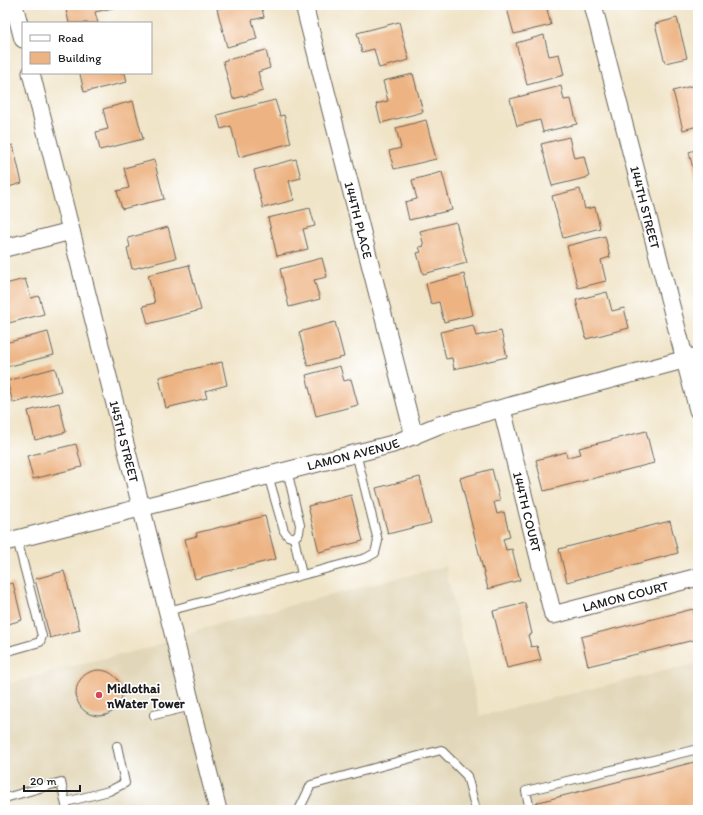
<svg xmlns="http://www.w3.org/2000/svg" width="703" height="815" viewBox="0 0 703 815" font-family="Itim,sans-serif">
<rect width="100%" height="100%" fill="#fff"/>
<filter id="ink" filterUnits="userSpaceOnUse"><feTurbulence type="fractalNoise" baseFrequency=".025" numOctaves="2"/><feDisplacementMap in="SourceGraphic" scale="8" xChannelSelector="R" yChannelSelector="G"/><feConvolveMatrix kernelMatrix="1 2 1 2 8 2 1 2 1" color-interpolation-filters="sRGB"/></filter>
<filter id="wash" filterUnits="userSpaceOnUse"><feTurbulence type="fractalNoise" baseFrequency=".012" numOctaves="4" result="noise"/><feDisplacementMap in="SourceGraphic" scale="16" xChannelSelector="R" yChannelSelector="G"/><feGaussianBlur stdDeviation="0.9" result="paint"/><feColorMatrix in="noise" values="0 0 0 0 0 0 0 0 0 0 0 0 0 0 0 0 0 1.4 0 .05"/><feComposite in="paint" operator="in"/></filter>
<g filter="url(#wash)">
<rect width="100%" height="100%" fill="#f0e4c7"/>
<path fill="#e1d6b7" d="M445,566L480,716L698,663V810H5V685L66,667L149,648L206,627Z"/>
<g id="blocks">
<path fill="#edb382" d="M65,5H121V6L95,12L98,23H69Z
M233,5H261L264,17L252,20L257,39L227,47L217,9Z
M506,5H546L551,25L514,34Z
M677,18L687,58L665,63L655,24Z
M399,22L409,60L379,68L374,49L362,52L357,33Z
M544,35L549,56L559,54L564,75L527,85L516,43Z
M266,50L270,68L258,72L263,91L233,99L223,61Z
M84,73H125L127,82L84,92L80,74Z
M413,74L423,112L381,123L376,104L388,101L383,81Z
M695,85L698,98V126L683,130L673,91Z
M561,86L564,100L571,99L577,124L543,132L540,120L517,126L510,99Z
M275,100L280,116L284,115L291,143L239,157L231,126L221,129L217,115Z
M133,101L143,139L100,150L96,132L108,129L103,109Z
M426,120L436,159L394,169L389,151L401,148L396,128Z
M569,137L574,158L584,156L589,177L552,186L541,144Z
M13,145L22,183L5,188V147Z
M698,149V186H697L689,152Z
M296,159L301,178L289,181L294,200L263,208L254,170Z
M154,160L164,199L122,209L117,191L129,188L124,168Z
M442,172L452,210L409,220L405,202L417,199L412,180Z
M580,189L585,209L595,207L600,228L563,238L552,196Z
M310,208L315,226L303,229L308,249L277,256L268,218Z
M456,222L467,263L423,274L417,253L421,252L419,247L424,246L420,231Z
M168,227L176,258L132,269L127,248L130,247L128,238Z
M605,236L610,257L601,260L606,281L578,288L567,246Z
M322,258L327,277L314,280L320,299L289,307L280,269Z
M189,265L201,310L148,324L143,306L155,303L148,275Z
M464,274L473,315L444,322L439,302L431,304L426,284Z
M25,279L31,298L39,296L44,314L5,324V284Z
M607,292L612,311L624,308L629,328L586,339L576,300Z
M335,322L344,357L308,366L299,332Z
M473,325L476,336L501,331L507,357L454,369L452,358L446,359L440,332Z
M48,332L54,355L6,367L5,343Z
M222,362L227,385L205,391L207,398L166,408L159,377Z
M340,366L344,381L351,379L358,405L316,416L306,375Z
M55,368L61,391L13,403L7,381Z
M59,403L66,432L35,440L28,411Z
M646,431L654,463L544,491L536,460L566,452L567,457L581,454L579,448Z
M76,444L82,467L33,479L27,456Z
M492,469L500,501L494,502L497,514L504,512L510,537L503,539L506,550L512,549L520,580L488,589L460,478Z
M420,477L431,523L388,534L376,488Z
M351,495L363,541L319,552L308,506Z
M265,516L276,559L195,579L185,539L197,536L196,533Z
M670,521L678,553L567,582L559,549Z
M64,571L80,630L50,638L35,579Z
M13,583L22,620L5,625V585Z
M525,603L532,634L528,635L531,647L537,646L541,660L507,668L493,611Z
M693,609L698,632V639L588,666L581,637Z
M76 693a23 23 0 1 1 46 0a23 23 0 1 1-46 0Z
M698,761V810H537L535,803Z"/>
</g>
</g>
<g filter="url(#ink)">
<use href="#blocks" fill-opacity="0" stroke="#666258" stroke-width="1"/>
<g fill="none" stroke-linecap="round" stroke-linejoin="round">
<g stroke="#666258" stroke-width="10">
<path id="service" d="M268,475L284,531L288,536L294,538L299,533L300,525L287,470
M294,538L302,575
M168,611L366,558L375,553L378,541L356,453
M5,652L40,642L42,636L17,539
M154,715L192,706
M5,798L61,782L67,810
M66,802L109,791L125,783L117,746
M299,810L311,785L441,750L467,776L476,810
M530,810L526,791L698,749"/>
</g>
<g stroke="#666258" stroke-width="19">
<g id="minor">
<path d="M14,5L23,39"/>
<path id="s1" d="M304,5L414,436"/>
<path id="s2" d="M593,5L698,410"/>
<path id="s3" d="M31,73L218,810"/>
<path d="M5,248L71,231"/>
<path id="s4" d="M502,409L553,615L698,577"/>
<path id="s5" d="M5,542L393,444L439,425L698,356"/>
</g>
</g>
<use href="#service" stroke="#fff" stroke-width="8"/>
<use href="#minor" stroke="#fff" stroke-width="17"/>
</g>
</g>
<circle fill="#d1495b" stroke="#fff" stroke-width="1.5" cx="99" cy="695" r="4"/>
<g text-anchor="middle" stroke-width="3.5" stroke-linejoin="round" paint-order="stroke">
<g font-size="13" fill="#1c1c1c" stroke="#fff">
<text dy="5" stroke="none"><textPath href="#s2" startOffset="209">144TH STREET</textPath></text>
<text dy="5" stroke="none"><textPath href="#s1" startOffset="222">144TH PLACE</textPath></text>
<text dy="5" stroke="none"><textPath href="#s3" startOffset="380">145TH STREET</textPath></text>
<text dy="5" stroke="none"><textPath href="#s5" startOffset="359">LAMON AVENUE</textPath></text>
<text dy="5" stroke="none"><textPath href="#s4" startOffset="106">144TH COURT</textPath></text>
<text dy="5" stroke="none"><textPath href="#s4" startOffset="287">LAMON COURT</textPath></text>
</g>
<g font-size="13" font-weight="bold" fill="#1c1c1c" stroke="#fff" text-anchor="start">
<text x="107" y="693">Midlothai<tspan x="107" dy="15">nWater Tower</tspan></text>
</g>
</g>
<rect width="703" height="815" fill="none" stroke="#fff" stroke-width="20"/>
<rect x="22" y="22" width="130" height="52" fill="#ffffff" stroke="#a4a4a4"/>
<rect x="30" y="35" width="20" height="6" fill="#ffffff" stroke="#a4a4a4"/>
<text x="58" y="42" font-size="12" fill="#1c1c1c">Road</text>
<rect x="30" y="52" width="20" height="12" fill="#edb382" stroke="#a4a4a4"/>
<text x="58" y="62" font-size="12" fill="#1c1c1c">Building</text>
<path d="M24 785v6h56v-6" fill="none" stroke="#1c1c1c" stroke-width="2"/>
<text x="30" y="785" font-size="12" fill="#1c1c1c" stroke="#ffffff" stroke-width="3" paint-order="stroke">20 m</text>
</svg>
